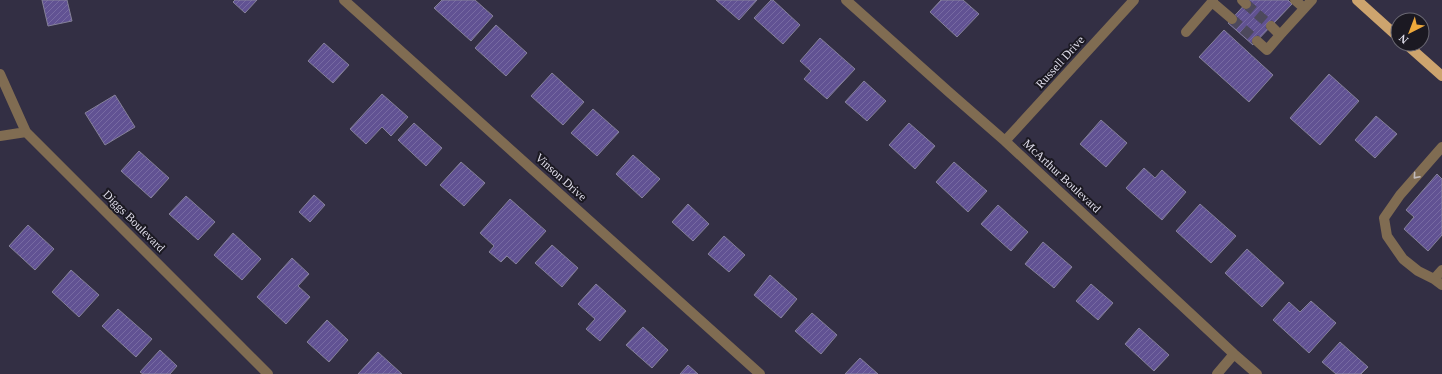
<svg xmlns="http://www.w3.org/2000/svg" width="1442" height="374" viewBox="0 0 1442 374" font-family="'Times New Roman',serif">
<defs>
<pattern id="building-hatch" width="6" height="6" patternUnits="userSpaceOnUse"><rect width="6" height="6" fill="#615293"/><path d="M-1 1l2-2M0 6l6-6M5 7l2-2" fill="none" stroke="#776aa2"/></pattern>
</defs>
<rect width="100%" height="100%" fill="#332f44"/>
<path fill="url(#building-hatch)" stroke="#858199" d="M42,0H67L72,21L48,26Z
M235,0H257L245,13L233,2Z
M442,0H475L493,16L471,41L434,8Z
M716,0H757L739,20Z
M771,0H773L800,25L783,44L754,18Z
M941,0H963L979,14L957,37L930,12Z
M1249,0H1288L1292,4L1253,45L1228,23Z
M496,25L527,53L506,76L475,48Z
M1224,30L1273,75L1249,102L1199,57Z
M820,38L855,69L827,99L804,79L811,71L800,61Z
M324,43L349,65L333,83L308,61Z
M552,73L584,102L563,125L531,96Z
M1329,74L1359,101L1320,145L1290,118Z
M864,81L886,101L867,121L845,102Z
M382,94L408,117L391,136L382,127L366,144L350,129Z
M115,95L135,127L105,145L85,113Z
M593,109L619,132L597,156L571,133Z
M1376,116L1397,134L1375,158L1355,140Z
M1101,120L1127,143L1106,167L1080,144Z
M414,123L442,148L426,166L398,140Z
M909,123L935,146L915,169L889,145Z
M139,151L169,178L151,198L121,171Z
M633,155L660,179L642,198L616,174Z
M461,162L485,183L464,206L440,185Z
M954,162L987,191L968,212L936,182Z
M1144,168L1155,178L1162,170L1186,192L1162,220L1126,188Z
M1437,174L1442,179V235L1428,251L1404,229L1414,217L1406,210Z
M314,195L325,205L310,222L299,212Z
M186,196L215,222L198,240L169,214Z
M510,199L546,231L516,264L507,256L501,262L489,252L494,246L480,233Z
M688,204L709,224L693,241L672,222Z
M1200,204L1236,236L1211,263L1176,231Z
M998,205L1028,232L1011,251L981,224Z
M28,225L54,249L35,270L9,246Z
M233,233L261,259L242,280L214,255Z
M724,236L745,255L729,272L708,254Z
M1043,242L1072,267L1054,288L1025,264Z
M552,245L578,268L562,287L535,263Z
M1247,249L1284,283L1262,307L1225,273Z
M292,258L309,274L298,286L310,297L286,324L257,297Z
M71,270L99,295L79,317L52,292Z
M770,275L797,299L781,318L754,295Z
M596,284L626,311L600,341L586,329L595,319L578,304Z
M1091,284L1113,303L1098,320L1076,301Z
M1311,301L1336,323L1309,353L1273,320L1289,302L1300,312Z
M118,309L152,339L136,357L102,326Z
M812,313L837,335L821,354L795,331Z
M327,320L348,340L329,362L307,342Z
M643,327L668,350L652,368L626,345Z
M1139,328L1169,355L1154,371L1125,344Z
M1340,342L1368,367L1361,374H1336L1322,362Z
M160,350L177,366L170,374H143L140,372Z
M378,352L402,374H358Z
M860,358L878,374H845Z
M688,365L698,374H680Z"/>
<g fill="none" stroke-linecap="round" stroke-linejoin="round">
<path stroke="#4d495d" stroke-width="10" stroke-dasharray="10 5" stroke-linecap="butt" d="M1246,4L1271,26
M1232,19L1257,41"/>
<path stroke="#806c52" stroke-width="10" d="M344,0L760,374
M846,0L950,93L1005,141L1234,354L1257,374
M1213,0L1212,2L1232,19
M1242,0L1246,4
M1295,0L1304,8
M1271,26L1280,35L1312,0
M1186,32L1212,2
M1257,41L1267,50L1280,35
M0,74L26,132L268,374
M0,136L26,132
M1005,141L1134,0
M1442,270L1434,279L1442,285
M1434,279L1418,271L1403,259L1387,236L1384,218L1400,195L1442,147
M1217,374L1234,354"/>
<path stroke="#cda46e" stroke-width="10" d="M1357,0L1398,37
M1406,44L1442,76"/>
</g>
<defs><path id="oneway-chevron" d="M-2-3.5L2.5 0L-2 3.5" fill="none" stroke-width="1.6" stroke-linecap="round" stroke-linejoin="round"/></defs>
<use stroke="#c2bbbc" href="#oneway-chevron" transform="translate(1416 176) rotate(131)"/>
<g text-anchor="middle" stroke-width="4" stroke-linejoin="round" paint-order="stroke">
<g font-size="12" fill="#dfddea" stroke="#1b1922">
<text transform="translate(1060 62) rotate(-48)" y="4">Russell Drive</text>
<text transform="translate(1062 176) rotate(43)" y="4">McArthur Boulevard</text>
<text transform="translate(561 177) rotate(42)" y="4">Vinson Drive</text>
<text transform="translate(134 221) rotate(45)" y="4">Diggs Boulevard</text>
</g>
</g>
<g transform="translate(1410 32) rotate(222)"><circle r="19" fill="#1b1922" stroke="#696772"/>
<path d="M0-3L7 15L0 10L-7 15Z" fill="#eda83b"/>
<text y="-6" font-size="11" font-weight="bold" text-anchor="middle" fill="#dfddea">N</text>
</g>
</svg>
